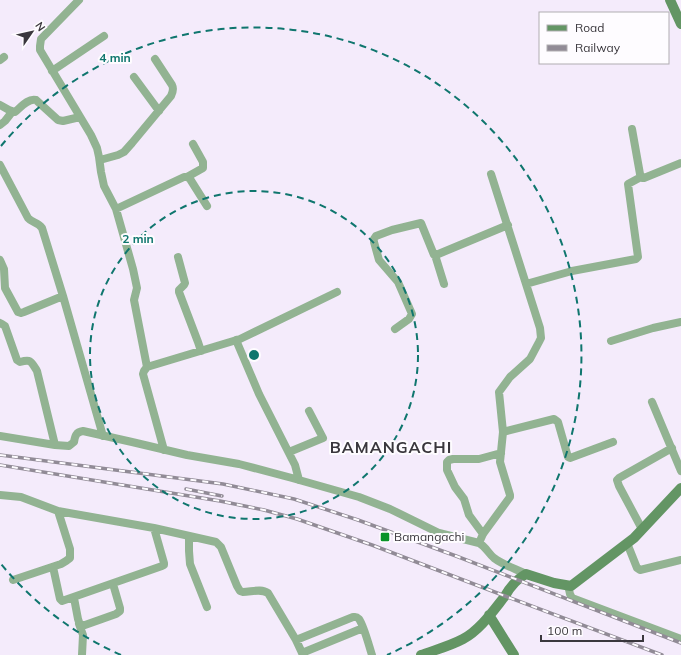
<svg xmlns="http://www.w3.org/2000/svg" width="681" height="655" viewBox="0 0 681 655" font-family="Mulish,sans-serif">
<rect width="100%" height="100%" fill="#f4ebfb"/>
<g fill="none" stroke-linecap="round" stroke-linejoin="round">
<path stroke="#92b392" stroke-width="8" d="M79,0L41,39L40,46V50L91,135L97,148L99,157L101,172L104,186L116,209L133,269L137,288L134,300L147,367
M0,60L4,57
M52,71L104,36
M134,77L159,111
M0,105L9,110L15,112C21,107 28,98 36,100L58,120L63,121L80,117
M0,125L5,121L12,112
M632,129L640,174L642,178H644L681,163
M100,160L118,155L124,152L132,143L171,96C173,92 174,89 172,85L155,59
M0,165L28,218C32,223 38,222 42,228L63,296L103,436
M187,177L203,168V162L193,144
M116,209L184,177H187L190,179L207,206
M435,255L444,284
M178,257L185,283L184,285L179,290V292L198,342L201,351
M0,260L4,269L5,288L18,312L21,313L24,312L63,296
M526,284L572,271L636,259L638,257L628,184L641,177
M0,323L2,324L5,326L17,360L20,362C31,359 31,361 37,371L55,445
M395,329L409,319L412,314L398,282L379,260L374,242V239L376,236L392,230L421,223L434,255H436L508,225
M236,340L259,394L295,465L299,480
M611,341L653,328L681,322
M652,402L681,471
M503,432L554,419L558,422L568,457L570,458L613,442
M0,436L55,445L69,446L74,442C75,436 76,432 83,431L132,442L187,455L239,464L292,478L359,497L390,509L439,533L479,543C486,547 488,553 494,558C503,565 516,569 526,574
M164,450L143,374L144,371L147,367L240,339L337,292
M289,452L323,438L309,411
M0,495L21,497L58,511L154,528L216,542L221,547L237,586L240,591L243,592C251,592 261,588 268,593L296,640L303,655
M642,529L619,486L617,480L619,478L672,448
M483,534L469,515L464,499L455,487L447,470V462L449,460L453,459H479L501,453
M189,536V551L190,564L207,607
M479,543L483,534L510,497V495L500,462L503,432L499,392L510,377L530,359L539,342L541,338L540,328L491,174
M627,543L637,568L640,570L681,560
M53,567L60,599L62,601L162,566L164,565V563L154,528
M13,580L61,564L66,561L70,558V549L58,511
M568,585L570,594L572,598L681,639
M74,598L78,619L80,625H85L116,614L120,611V608L113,584
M79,624L83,635L82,655
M296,640L353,617C356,617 356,616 359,619C364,626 369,646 372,655
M302,653L363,628"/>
<path stroke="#639564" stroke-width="10" d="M670,0L681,24
M489,615L514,655
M421,655C435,650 450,646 463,639C480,630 493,611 505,596C510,587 517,579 526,574L554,583L571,586L634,538L681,488"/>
<g stroke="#918b96" stroke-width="3.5">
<path id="rail" d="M0,455L223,484L294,499L358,520L456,556L681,643
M0,465L220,501L264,510L297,519L372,545L505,596L662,655
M186,489L222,496"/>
</g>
<use href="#rail" stroke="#fefcff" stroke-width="2" stroke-dasharray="6" stroke-linecap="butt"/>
</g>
<g fill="none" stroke="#0f766e" stroke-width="2" stroke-dasharray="7 5">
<circle cx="254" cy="355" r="164"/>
<path d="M121 655A328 328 0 0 1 1 564M1 146A328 328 0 1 1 387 655"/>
</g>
<rect fill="#089327" stroke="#fefcff" stroke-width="1.5" x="380" y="532" width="10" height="10" rx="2"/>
<g text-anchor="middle" stroke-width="4" stroke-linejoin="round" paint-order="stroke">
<g font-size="12" fill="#3a373d" stroke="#fefcff" text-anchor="start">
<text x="394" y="541">Bamangachi</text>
</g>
<g font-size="16" font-weight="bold" letter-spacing="1" fill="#3a373d" stroke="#fefcff">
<text x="391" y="453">BAMANGACHI</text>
</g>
</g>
<circle cx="254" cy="355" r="6" fill="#0f766e" stroke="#fefcff" stroke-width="2"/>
<g font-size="12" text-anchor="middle" font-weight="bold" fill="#0f766e" stroke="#fefcff" stroke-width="4" stroke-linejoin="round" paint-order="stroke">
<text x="115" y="62">4 min</text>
<text x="138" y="243">2 min</text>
</g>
<rect x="539" y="12" width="130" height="52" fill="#fefcff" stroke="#b0adb1"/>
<rect x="547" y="25" width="20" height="6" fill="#639564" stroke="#b0adb1"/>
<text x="575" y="32" font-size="12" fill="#3a373d">Road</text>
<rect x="547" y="45" width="20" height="6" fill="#918b96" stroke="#b0adb1"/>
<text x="575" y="52" font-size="12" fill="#3a373d">Railway</text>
<g transform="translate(32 32) rotate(56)" stroke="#fefcff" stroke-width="3" paint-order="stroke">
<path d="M0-3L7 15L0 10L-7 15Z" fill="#3a373d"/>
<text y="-6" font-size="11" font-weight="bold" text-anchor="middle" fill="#3a373d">N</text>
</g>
<path d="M541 635v6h102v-6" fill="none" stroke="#3a373d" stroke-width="2"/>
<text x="547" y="635" font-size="12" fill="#3a373d" stroke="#fefcff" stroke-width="3" paint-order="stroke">100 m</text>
</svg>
